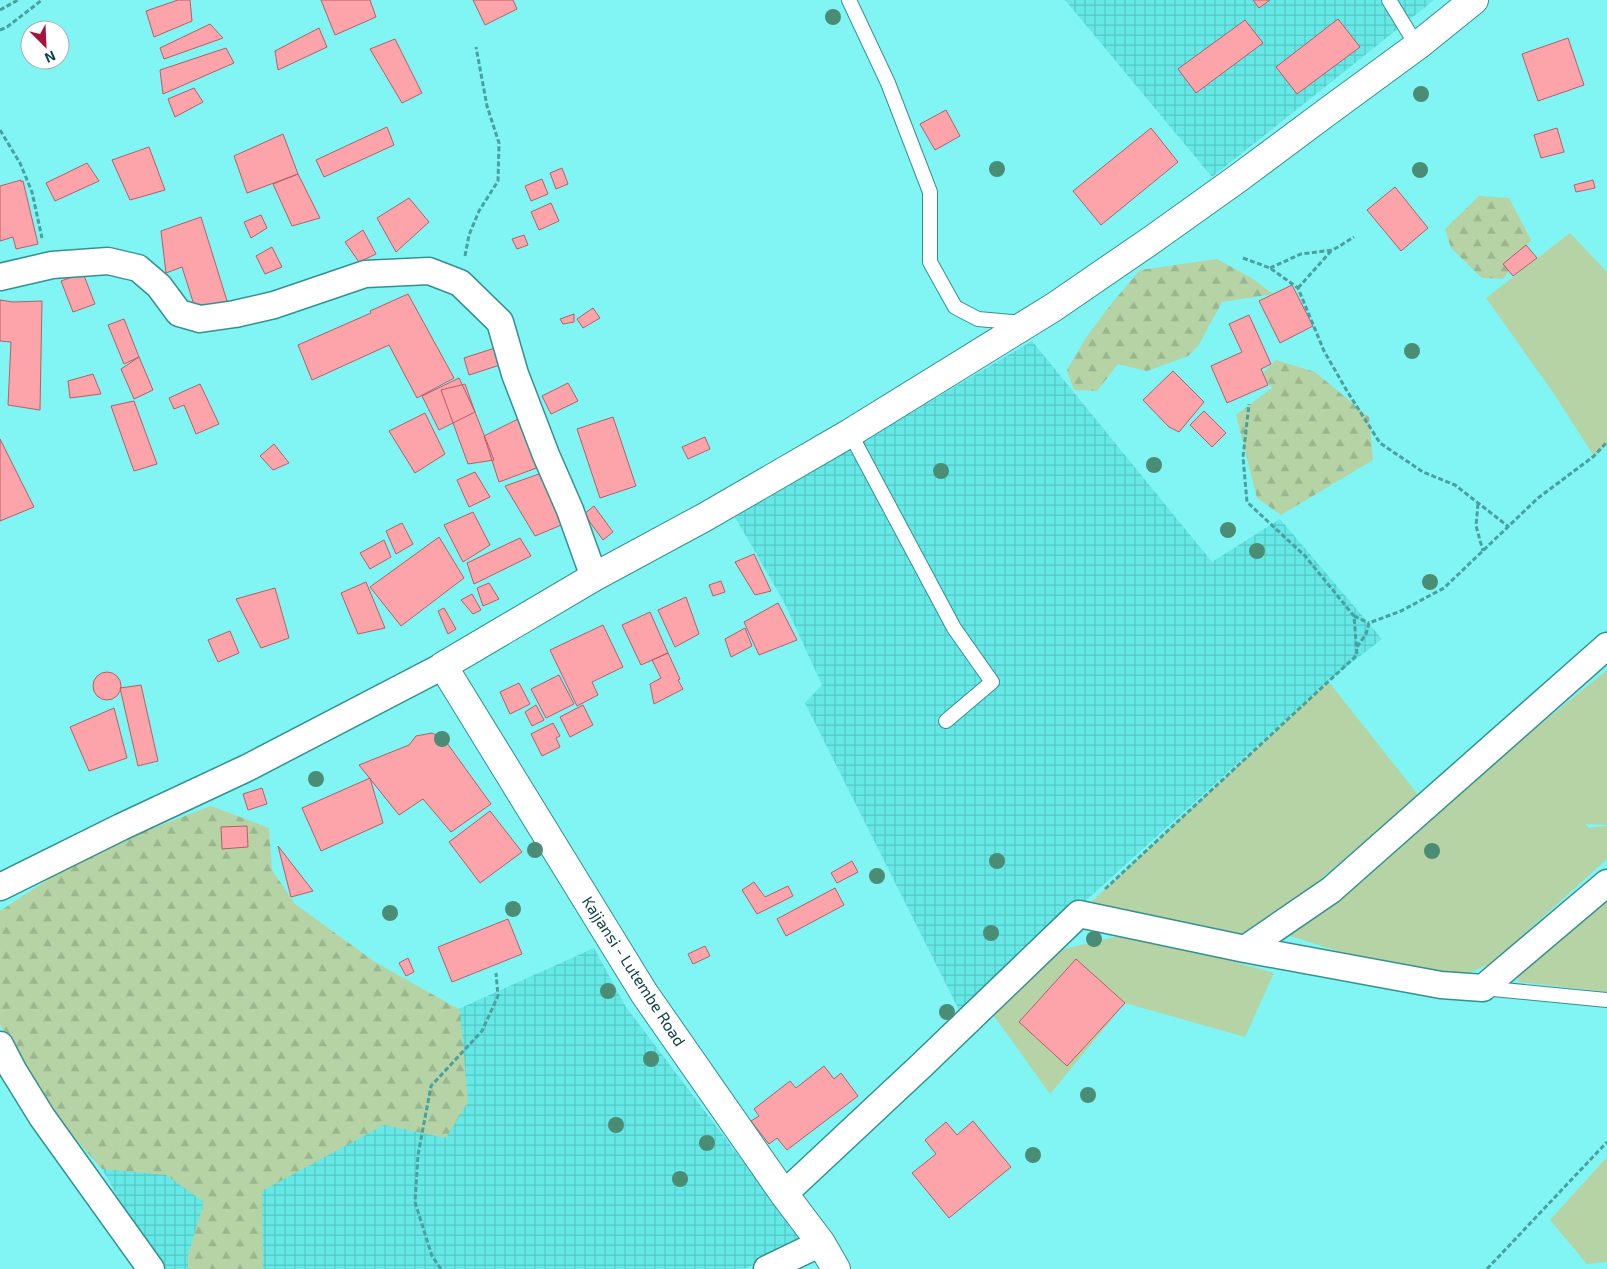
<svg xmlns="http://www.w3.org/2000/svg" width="1607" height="1269" viewBox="0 0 1607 1269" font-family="'Exo 2',sans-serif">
<defs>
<pattern id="industrial-grid" width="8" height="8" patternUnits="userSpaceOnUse" patternTransform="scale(1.25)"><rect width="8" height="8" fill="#65e8e6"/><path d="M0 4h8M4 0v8" fill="none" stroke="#56c8c6"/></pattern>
<pattern id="forest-firs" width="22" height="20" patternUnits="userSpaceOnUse" patternTransform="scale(1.25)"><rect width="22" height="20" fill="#b5d3a4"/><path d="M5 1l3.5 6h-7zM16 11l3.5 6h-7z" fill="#9ab68e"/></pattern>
</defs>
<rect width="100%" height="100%" fill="#80f5f4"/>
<path fill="url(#industrial-grid)" d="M1065,0H1434L1212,177Z
M1032,341L1212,562L1280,519L1382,639L1328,681L961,1014L805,703L822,685L784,602L735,517Z
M594,948L626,1007L803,1241L745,1269H161L150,1254L102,1169Z"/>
<path fill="#b5d3a4" d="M1570,233L1607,272V445L1594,456L1552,391L1486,298Z
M1607,670V825L1585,824L1589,828L1607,826V859L1492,963L1459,977L1353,956L1284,934Z
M1328,681L1419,796L1311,887L1250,933L1212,935L1089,904Z
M1607,894V992L1519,982L1516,972Z
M1132,933L1274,973L1245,1037L1125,1003L1050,1094L992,1013L1064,949Z
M1607,1157V1262L1587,1264L1550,1220Z"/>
<path fill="url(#forest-firs)" d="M1479,196L1509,198L1531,240L1503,279L1482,278L1451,248L1445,229Z
M1217,259L1253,279L1273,294L1222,302L1198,346L1188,356L1147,371L1118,364L1097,391L1074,390L1067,370L1087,336L1112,303L1140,270Z
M1276,360L1315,372L1369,417L1373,460L1281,515L1257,498L1236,415L1272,388L1262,374Z
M211,806L269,828L272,870L295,904L375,962L460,1010L468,1102L446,1138L384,1125L262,1191L263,1269H188V1255L204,1202L166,1175L102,1169L29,1086L0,1024V911L90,852Z"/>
<path fill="#fda3aa" stroke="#b26068" d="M178,0H190L192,21L154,37L146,11Z
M321,0H370L376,17L335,35Z
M473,0H513L517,9L485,25Z
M1253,0H1270L1259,8Z
M1338,19L1360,47L1297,94L1276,67Z
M1245,20L1263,43L1196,93L1178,69Z
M210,24L223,38L164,59L160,48Z
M319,28L327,47L278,70L275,51Z
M1568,38L1584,85L1538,101L1522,54Z
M395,39L422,93L402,103L370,49Z
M226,48L234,63L163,94L160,70Z
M194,88L203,102L175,117L168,99Z
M946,110L960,136L935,150L920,124Z
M387,127L394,145L324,177L316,160Z
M1151,128L1178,162L1101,225L1073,191Z
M1557,128L1564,152L1541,158L1534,135Z
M283,134L298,174L247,193L234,156Z
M149,147L165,190L130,200L112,160Z
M87,163L99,181L55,201L46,183Z
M562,168L568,184L556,189L550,173Z
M298,174L320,218L292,226L273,184Z
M542,179L548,194L531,201L525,186Z
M21,180V182L23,181L38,244L16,249L13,237L0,241V186Z
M1593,180L1595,188L1576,192L1574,185Z
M1395,187L1428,228L1401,251L1367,210Z
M409,198L429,222L396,252L377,218Z
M551,203L559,221L539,230L531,212Z
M261,215L267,228L251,238L244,222Z
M201,217L227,301L196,311L182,267L166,273L161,231Z
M363,230L376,254L359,262L345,242Z
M524,235L528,245L517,249L512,239Z
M1526,245L1537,258L1513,276L1503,264Z
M272,247L282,267L265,274L256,256Z
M83,273L95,304L73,312L61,281Z
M1292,285L1313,326L1280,343L1259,301Z
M408,294L454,378L417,398L389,345L312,380L298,345L371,313L370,311Z
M0,300L13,302L42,301L40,410L8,405L11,342L0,341Z
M593,308L600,318L583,328L577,319Z
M574,314V322L563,324L560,319Z
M1249,315L1271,364L1261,369L1268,385L1227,403L1211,366L1242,352L1229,324Z
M124,319L139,357L124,364L108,325Z
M495,348L500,365L469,375L464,358Z
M139,357L153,390L134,399L121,369Z
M1173,371L1204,402L1179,432L1169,427L1143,400Z
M93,374L101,394L70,398L68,381Z
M459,378L475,412L439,430L422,396Z
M568,383L578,401L551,414L542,396Z
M200,384L219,424L196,434L184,405L174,409L169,398Z
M465,384L475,412L494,460L468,464L441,390Z
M134,401L157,464L134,471L111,406Z
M1204,411L1226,433L1212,447L1190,425Z
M425,413L445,454L415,473L389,431Z
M522,417L539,467L499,482L484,436Z
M613,417L636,486L600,498L577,429Z
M705,437L710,449L688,459L682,447Z
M0,439L34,507L0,521Z
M274,444L289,463L273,470L260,456Z
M475,472L490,497L469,507L457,480Z
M539,474L566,523L535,536L505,486Z
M594,506L613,532L603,540L584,514Z
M473,512L490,545L463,562L444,525Z
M402,523L413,544L396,554L386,531Z
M439,537L464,578L401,626L370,587Z
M520,538L531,556L474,584L467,563Z
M384,540L391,557L370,569L360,553Z
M754,554L771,591L755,595L735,562Z
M721,581L725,592L713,596L709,585Z
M366,582L385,628L358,634L341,593Z
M489,583L499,599L483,606L477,588Z
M275,588L289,638L261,648L236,599Z
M472,594L481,610L473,614L461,600Z
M686,597L699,634L675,647L658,610Z
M778,603L797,640L759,655L744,622Z
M444,608L456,629L448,634L438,611Z
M650,612L668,653L641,665L622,625Z
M603,625L623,667L592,682L598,695L577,706L550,650Z
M745,628L752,646L731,657L725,639Z
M230,631L239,653L218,662L208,640Z
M668,653L680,679L678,680L683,689L654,704L650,684L661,678L652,660Z
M93 686a14 14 0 1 1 28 0a14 14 0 1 1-28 0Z
M559,675L574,704L546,718L531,689Z
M519,683L530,704L510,714L500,692Z
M141,685L158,761L138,766L120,688Z
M536,705L544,720L532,726L525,712Z
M583,705L593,725L570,737L560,717Z
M114,708L127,758L89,771L70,727Z
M553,723L560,736L556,738L560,747L542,756L531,734Z
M432,733L444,739L491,804L451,832L423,799L399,815L359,765L409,745L416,736Z
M370,778L383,823L321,851L302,808Z
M262,788L267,804L248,810L243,794Z
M490,811L522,852L480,883L449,842Z
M247,826L248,847L222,849L221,827Z
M278,846L313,891L291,897Z
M852,861L858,872L837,883L831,873Z
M754,882L765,897L788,886L793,896L757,914L742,890Z
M835,888L844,905L786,936L777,919Z
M508,919L522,954L452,982L438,947Z
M705,946L710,956L693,964L688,954Z
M408,958L414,972L406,976L399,963Z
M1076,959L1125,1003L1067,1066L1019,1022Z
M824,1066L834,1079L841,1073L858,1096L787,1150L777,1138L769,1144L751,1121L759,1116L754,1109L790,1081L796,1088Z
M973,1121L1011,1167L949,1218L912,1173L936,1154L925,1140L946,1122L957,1135Z"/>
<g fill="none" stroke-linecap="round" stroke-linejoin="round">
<g stroke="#359190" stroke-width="16">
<path id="service" d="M849,0L888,83L930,192V262L955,307L978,319L1023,323
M1389,0L1417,46
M850,433L954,628L992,682L946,721
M1483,988L1607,1000"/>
</g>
<g stroke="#359190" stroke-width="29">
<path id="minor" d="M0,277L52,265L108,261L138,268L159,286L179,313L200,319L235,314L274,305L365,274L429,271L460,283L500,322L515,374L546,455L570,510L594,577
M0,887L121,827L247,768L443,666
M1245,949L1331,890L1607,646
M0,1045L13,1070L42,1117L151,1269
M784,1194L922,1065L1079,914L1245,949L1441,985L1483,988L1607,883
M767,1269L821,1243"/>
</g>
<g stroke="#359190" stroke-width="30">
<path id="tertiary" d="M836,1269L821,1243L784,1194L644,993L443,666L594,577L705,517L850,433L1054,307L1153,239L1237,179L1327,112L1417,46L1474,0"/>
</g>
<path stroke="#49a09f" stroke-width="3" stroke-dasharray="5 2.5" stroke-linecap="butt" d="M0,10L18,0
M0,30L7,27L42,0
M0,130L20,163L32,192L42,238
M465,256L469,235L479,211L498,181L499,143L487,106L476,47
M1243,258L1270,268L1298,288L1324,351L1347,391L1380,443L1423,472L1455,485L1509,527
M1270,268L1301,254L1333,250L1354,237
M1298,288L1332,250
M1478,504L1476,526L1483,551
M1354,616L1369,623
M1357,647L1366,634L1369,623L1401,611L1444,588L1538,498L1594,456L1607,442
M1105,889L1357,655L1354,616L1305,556L1247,502L1243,457L1249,404
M441,1269L432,1256L415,1202L418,1155L431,1086L482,1031L498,996L496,973
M1487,1269L1607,1142"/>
<use href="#service" stroke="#fff" stroke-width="14"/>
<use href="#minor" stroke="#fff" stroke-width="26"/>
<use href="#tertiary" stroke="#fff" stroke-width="28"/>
</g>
<g fill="#4b8c75">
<circle cx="833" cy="17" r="8"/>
<circle cx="1421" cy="94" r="8"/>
<circle cx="997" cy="169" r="8"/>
<circle cx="1420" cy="170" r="8"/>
<circle cx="1412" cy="351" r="8"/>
<circle cx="1154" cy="465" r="8"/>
<circle cx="941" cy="471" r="8"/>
<circle cx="1228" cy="530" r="8"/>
<circle cx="1257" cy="551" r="8"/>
<circle cx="1430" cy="582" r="8"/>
<circle cx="442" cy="739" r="8"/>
<circle cx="316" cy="779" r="8"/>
<circle cx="535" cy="850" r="8"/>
<circle cx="1432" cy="851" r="8"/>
<circle cx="997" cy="861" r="8"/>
<circle cx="877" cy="876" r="8"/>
<circle cx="513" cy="909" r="8"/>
<circle cx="390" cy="913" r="8"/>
<circle cx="991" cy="933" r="8"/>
<circle cx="1094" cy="939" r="8"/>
<circle cx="608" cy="991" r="8"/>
<circle cx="947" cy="1012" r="8"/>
<circle cx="651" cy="1059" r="8"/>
<circle cx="1088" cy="1095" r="8"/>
<circle cx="616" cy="1125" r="8"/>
<circle cx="707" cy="1143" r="8"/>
<circle cx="1033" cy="1155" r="8"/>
<circle cx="680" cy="1179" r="8"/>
</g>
<g text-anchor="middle" stroke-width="5" stroke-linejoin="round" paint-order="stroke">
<g font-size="16" fill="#0e4443" stroke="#fff">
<text transform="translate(634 971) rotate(57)" y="6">Kajjansi - Lutembe Road</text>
</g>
</g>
<g transform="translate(45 45) rotate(156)"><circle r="24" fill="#ffffff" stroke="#9fb4b4"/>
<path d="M0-4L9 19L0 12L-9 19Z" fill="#a8113b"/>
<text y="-8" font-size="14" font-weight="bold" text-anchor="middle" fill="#0e4443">N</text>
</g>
</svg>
